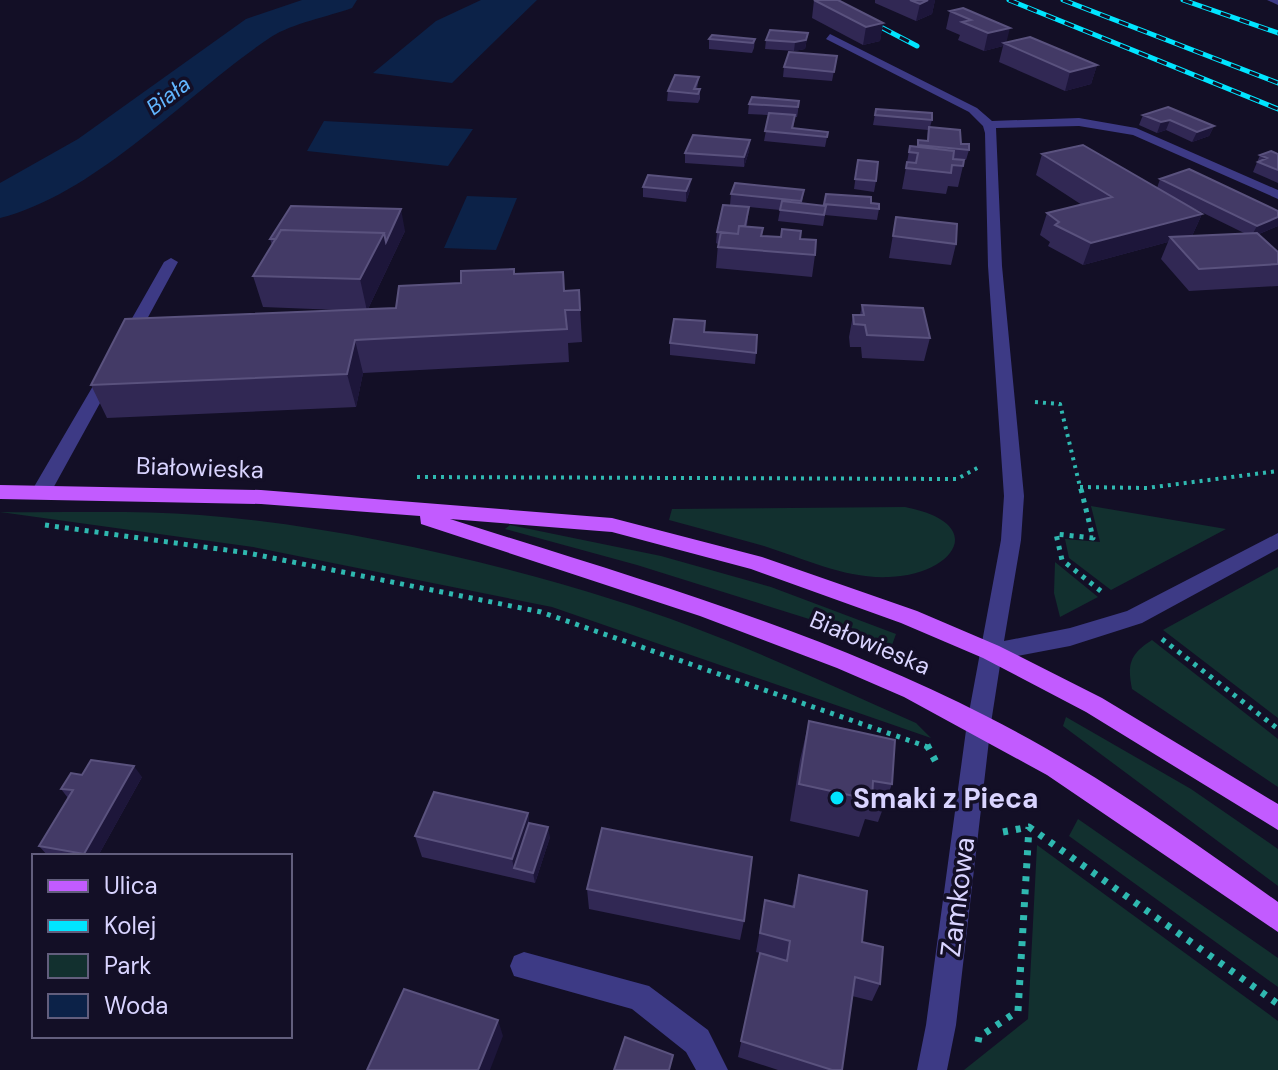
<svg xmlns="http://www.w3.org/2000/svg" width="1278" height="1070" viewBox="0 0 1278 1070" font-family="'DM Sans',sans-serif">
<rect width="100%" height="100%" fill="#130f26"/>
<path fill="#12302f" d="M1091,506L1226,529L1111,590L1069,558L1065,539L1100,542Z
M905,507C991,524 953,575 889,577C846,579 805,559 764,546C733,537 701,529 669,520L672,509Z
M0,512C66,513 134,510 200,515C331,525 488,560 614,600C718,632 817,679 916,723L931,738L552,607L253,547Z
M510,525L661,556L771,587L896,634L892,645L637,565L505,529Z
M1055,562L1098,597L1060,617L1054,593Z
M1278,567V718L1163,630Z
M1152,640L1278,739V787L1132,689C1127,664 1130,654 1152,640Z
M1066,717L1191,789L1278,849V886L1063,726Z
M1078,819L1278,958V987L1069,836Z
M1037,845L1278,1021V1070H964L1028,1019Z"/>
<path fill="#0c2248" d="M481,0H537L452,83L373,73L436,21Z
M324,121L473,129L448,166L307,151Z
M467,196L517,198L496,250L444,248Z"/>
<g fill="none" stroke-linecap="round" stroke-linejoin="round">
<path fill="#0c2248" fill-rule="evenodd" d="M302,0H357L352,8C327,17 293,23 271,37C187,93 98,193 0,218V183L78,139L246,19Z"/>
<path stroke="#2fb8b0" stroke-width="4" stroke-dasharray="3 5" stroke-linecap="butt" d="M1035,402L1060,404L1081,491
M417,477L957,479L979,467
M1080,487L1147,488L1278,471"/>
<path stroke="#2fb8b0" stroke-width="5" stroke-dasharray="4 6" stroke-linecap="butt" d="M1081,489L1093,538L1056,534L1062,560L1102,592
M45,525L248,553L541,612L928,747
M1162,639L1278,729"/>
<path stroke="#2fb8b0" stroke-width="7" stroke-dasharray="5 8" stroke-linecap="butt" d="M927,745L937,764
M1003,832L1029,827L1278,1004
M978,1042L979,1037L1018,1011L1029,827"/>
<path fill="#3d3a85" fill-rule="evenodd" d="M1267,0H1278V5Z
M830,34L977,108L992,121L1079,118L1136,128L1278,190V199L1133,135L1079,126L996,128L1002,266L1024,496L1021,540L1004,641L1070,628L1127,611L1278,533V549L1142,623L1070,646L1001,659L991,723L956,1025L947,1070H917L926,1025L967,723L1001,540L1004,496L988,266L985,133L983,126L969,112L826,39Z
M171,258L178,262L134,343L126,348L120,346L118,343L164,262Z
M108,369L116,374L51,492L41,499L34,497L31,492L100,374Z
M524,952L649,986L708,1030L728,1070H696L686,1052L632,1009L514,976L510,966L514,956Z"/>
<path fill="#c25bff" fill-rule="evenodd" d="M0,485L261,490L612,518L762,557L917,611L999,646L1102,698L1278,804V830L1086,712L983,658L901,623L751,569L612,532L450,519C632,577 816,629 986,716C1089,768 1184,835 1278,902V932L1047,775L904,697L837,668L700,616L421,524L420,516L261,504L0,499Z"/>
<g stroke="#00e5ff" stroke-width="5">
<path id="rail" d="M829,0L917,46
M1009,0L1278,109
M1063,0L1278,83
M1183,0L1278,33"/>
</g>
<use href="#rail" stroke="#130f26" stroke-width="3" stroke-dasharray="10" stroke-linecap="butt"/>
</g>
<path fill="#312854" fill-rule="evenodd" d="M814,0L883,23L880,41L863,45L812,18Z
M875,0H935L932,14L916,21L875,3Z
M963,8L1006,43L1097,65L1091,84L1065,91L999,62L1003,46L984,51L958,40L960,35L946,29L950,11Z
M808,33L805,49L794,51L765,49L766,40Z
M709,39H755L754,48L752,53L709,49Z
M837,56L832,81L783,77L784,67Z
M699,77L697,89H700V99L698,103L667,101L668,91Z
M799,101L798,111L797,117H795L793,129L828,132L825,147L764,141L769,115L748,114L749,104Z
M876,109L932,120L930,127L961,144L969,150L966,160L953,159L963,166L958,187L948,186L946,194L902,189L910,146H917L918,140H927L928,130L873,125Z
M1143,115L1214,126L1209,136L1192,142L1166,130L1157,133L1139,125Z
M750,140L749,151L744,167L685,163V153Z
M1042,154L1157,188L1160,179L1278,226L1259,234L1278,252V286L1189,291L1161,259L1168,242L1083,265L1048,246L1050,242L1040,235L1047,213L1082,205L1036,175ZM1185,204L1244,233L1192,236L1202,214Z
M1278,154V183L1253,172L1260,155Z
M858,160L876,181L874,192L854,189Z
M643,187L690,190L686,202L643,197Z
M804,190L802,203L824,206L826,194L871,203L879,209L877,220L825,215L823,226L778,221L780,210L730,205L731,194Z
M749,207L747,226L763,228L762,236L800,239L815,255L812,277L716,268L718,244L716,243L717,232Z
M896,217L956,244L951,265L889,258Z
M405,231L368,309L396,308L461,283L515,274L564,291L579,290L582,342L568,343L569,362L363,373L356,407L107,418L91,385L338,310L263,307L253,276L272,245L270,239Z
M862,305L930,338L924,361L862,358L861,347H850L849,337L853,315H860Z
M704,332L756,353L755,364L670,355V343Z
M809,721L892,784L878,822L865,819L859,837L790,821L800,760Z
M82,775L142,777L98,856H48L39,846L68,798L61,789Z
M528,813L529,823L550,837L535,883L422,857L415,836Z
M799,875L862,942L880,984L872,1001L852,996L842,1070H778L738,1057L760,953L756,952L765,900L792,906Z
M587,889L744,921L740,940L589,909Z"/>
<path fill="#1d163a" d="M928,0H935L932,14L916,21L920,4Z
M883,23L880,41L863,45L866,27Z
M1010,28L1006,44L1004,43L1003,46L984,51L988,33Z
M808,33L805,49L794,51L795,42Z
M1097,65L1091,84L1065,91L1070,72Z
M1170,120L1166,130L1157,133L1161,122Z
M1214,126L1209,136L1192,142L1197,132Z
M750,140L749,151L744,167V157Z
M691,179L690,190L686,202V191Z
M401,209L405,231L367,311L360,279L384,233Z
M1202,214L1192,236L1170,237L1168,242L1083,265L1091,243Z
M1278,217V226L1251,237L1257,226Z
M355,340L363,373L356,407L347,374Z
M134,766L142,777L98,856H86L84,854Z
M528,813L531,834L514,868L512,859Z
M548,827L550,837L535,883L533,873Z
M498,1020L503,1036L490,1070H478Z"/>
<path fill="#433a66" stroke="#5a527e" stroke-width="2" d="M814,0H838L883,23L866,27Z
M910,0H928L920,4Z
M963,8L1010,28L988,33L962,22L971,20L950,11Z
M770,30L808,33L806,40L795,42L766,40Z
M712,35L755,39L753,43L709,39Z
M1030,37L1097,65L1070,72L1004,43Z
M789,52L837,56L834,72L784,67Z
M675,75L699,77L694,89H700L698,94L668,91Z
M752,97L799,101L798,107L749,104Z
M1168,107L1214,126L1197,132L1170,120L1161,122L1143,115Z
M876,109L932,113V120L875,115Z
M769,113L795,115L792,128L828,132L827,137L765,131Z
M929,127L960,130L961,144H969V150L918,145V140L928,141Z
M693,135L750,140L744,157L685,153Z
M1083,145L1202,214L1091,243L1055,225L1059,222L1047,213L1112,197L1042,154Z
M910,146L954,151L953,159L964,160L963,166L952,165L951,173L906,168L907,162L916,163L918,153L909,152Z
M1271,151L1278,154V170L1258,162L1267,158L1260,155Z
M858,160L878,162L876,181L855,179Z
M1189,169L1278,211V217L1257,226L1160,179Z
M648,175L691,179L686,191L643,187Z
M735,183L804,190L801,201L731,194Z
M826,194L871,197V203L879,204V209L824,204Z
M782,201L826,206L824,215L780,210Z
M723,205L749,207L745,226H739L738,234L717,232Z
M291,206L401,209L386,242L384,233L281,230L276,239H270Z
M896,217L957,224L956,244L893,236Z
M739,226L763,228L761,236L781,237L782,229L801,231L800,239L816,240L815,255L718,247L721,232L738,234Z
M281,230L384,233L360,279L253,276Z
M1257,233L1278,252V264L1199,269L1170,237Z
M514,269V274L563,272L564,291L579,290L580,310H565L567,329L355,340L347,374L91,385L125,319L396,308L399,286L461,283V271Z
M862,305L923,308L930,338L867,335L865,325L854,324L853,315H864Z
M674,319L705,321L704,332L757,335L756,353L670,343Z
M809,721L895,740L892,784L873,781L872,800L799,784Z
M91,760L134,766L84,854L39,846L73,790L61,789L71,773L82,775Z
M434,792L528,813L512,859L415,836Z
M529,823L548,827L533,873L514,868Z
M602,828L752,857L744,921L587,889Z
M799,875L867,891L862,942L883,947L880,984L855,977L842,1070H832L741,1041L760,953L787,961L790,941L760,933L765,900L794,907Z
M404,989L498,1020L478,1070H367Z
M625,1037L673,1055L669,1070H614Z"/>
<circle fill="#00e5ff" stroke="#130f26" stroke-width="3" cx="837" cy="798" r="8"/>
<g text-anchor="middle" stroke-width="7" stroke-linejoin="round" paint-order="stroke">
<g font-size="22" font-style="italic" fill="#62b6ff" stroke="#130f26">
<text transform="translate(168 95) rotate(-37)" y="8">Biała</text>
</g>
<g font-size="24" fill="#d9d4ff" stroke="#130f26">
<text transform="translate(200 468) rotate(2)" y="8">Białowieska</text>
<text transform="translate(870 643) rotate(23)" y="8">Białowieska</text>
</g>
<g font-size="28" font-weight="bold" fill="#d9d4ff" stroke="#130f26" text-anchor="start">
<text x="853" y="808">Smaki z Pieca</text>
</g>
<g font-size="28" fill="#d9d4ff" stroke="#130f26">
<text transform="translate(957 897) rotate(-83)" y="10">Zamkowa</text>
</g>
</g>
<rect x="32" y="854" width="260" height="184" fill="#130f26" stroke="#625e7d" stroke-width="2"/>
<rect x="48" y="880" width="40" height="12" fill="#c25bff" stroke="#625e7d" stroke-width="2"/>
<text x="104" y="894" font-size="24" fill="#d9d4ff">Ulica</text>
<rect x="48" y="920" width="40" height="12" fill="#00e5ff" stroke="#625e7d" stroke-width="2"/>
<text x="104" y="934" font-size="24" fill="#d9d4ff">Kolej</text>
<rect x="48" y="954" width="40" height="24" fill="#12302f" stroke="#625e7d" stroke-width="2"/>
<text x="104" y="974" font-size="24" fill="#d9d4ff">Park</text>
<rect x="48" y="994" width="40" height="24" fill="#0c2248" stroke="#625e7d" stroke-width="2"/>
<text x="104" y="1014" font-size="24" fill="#d9d4ff">Woda</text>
</svg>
